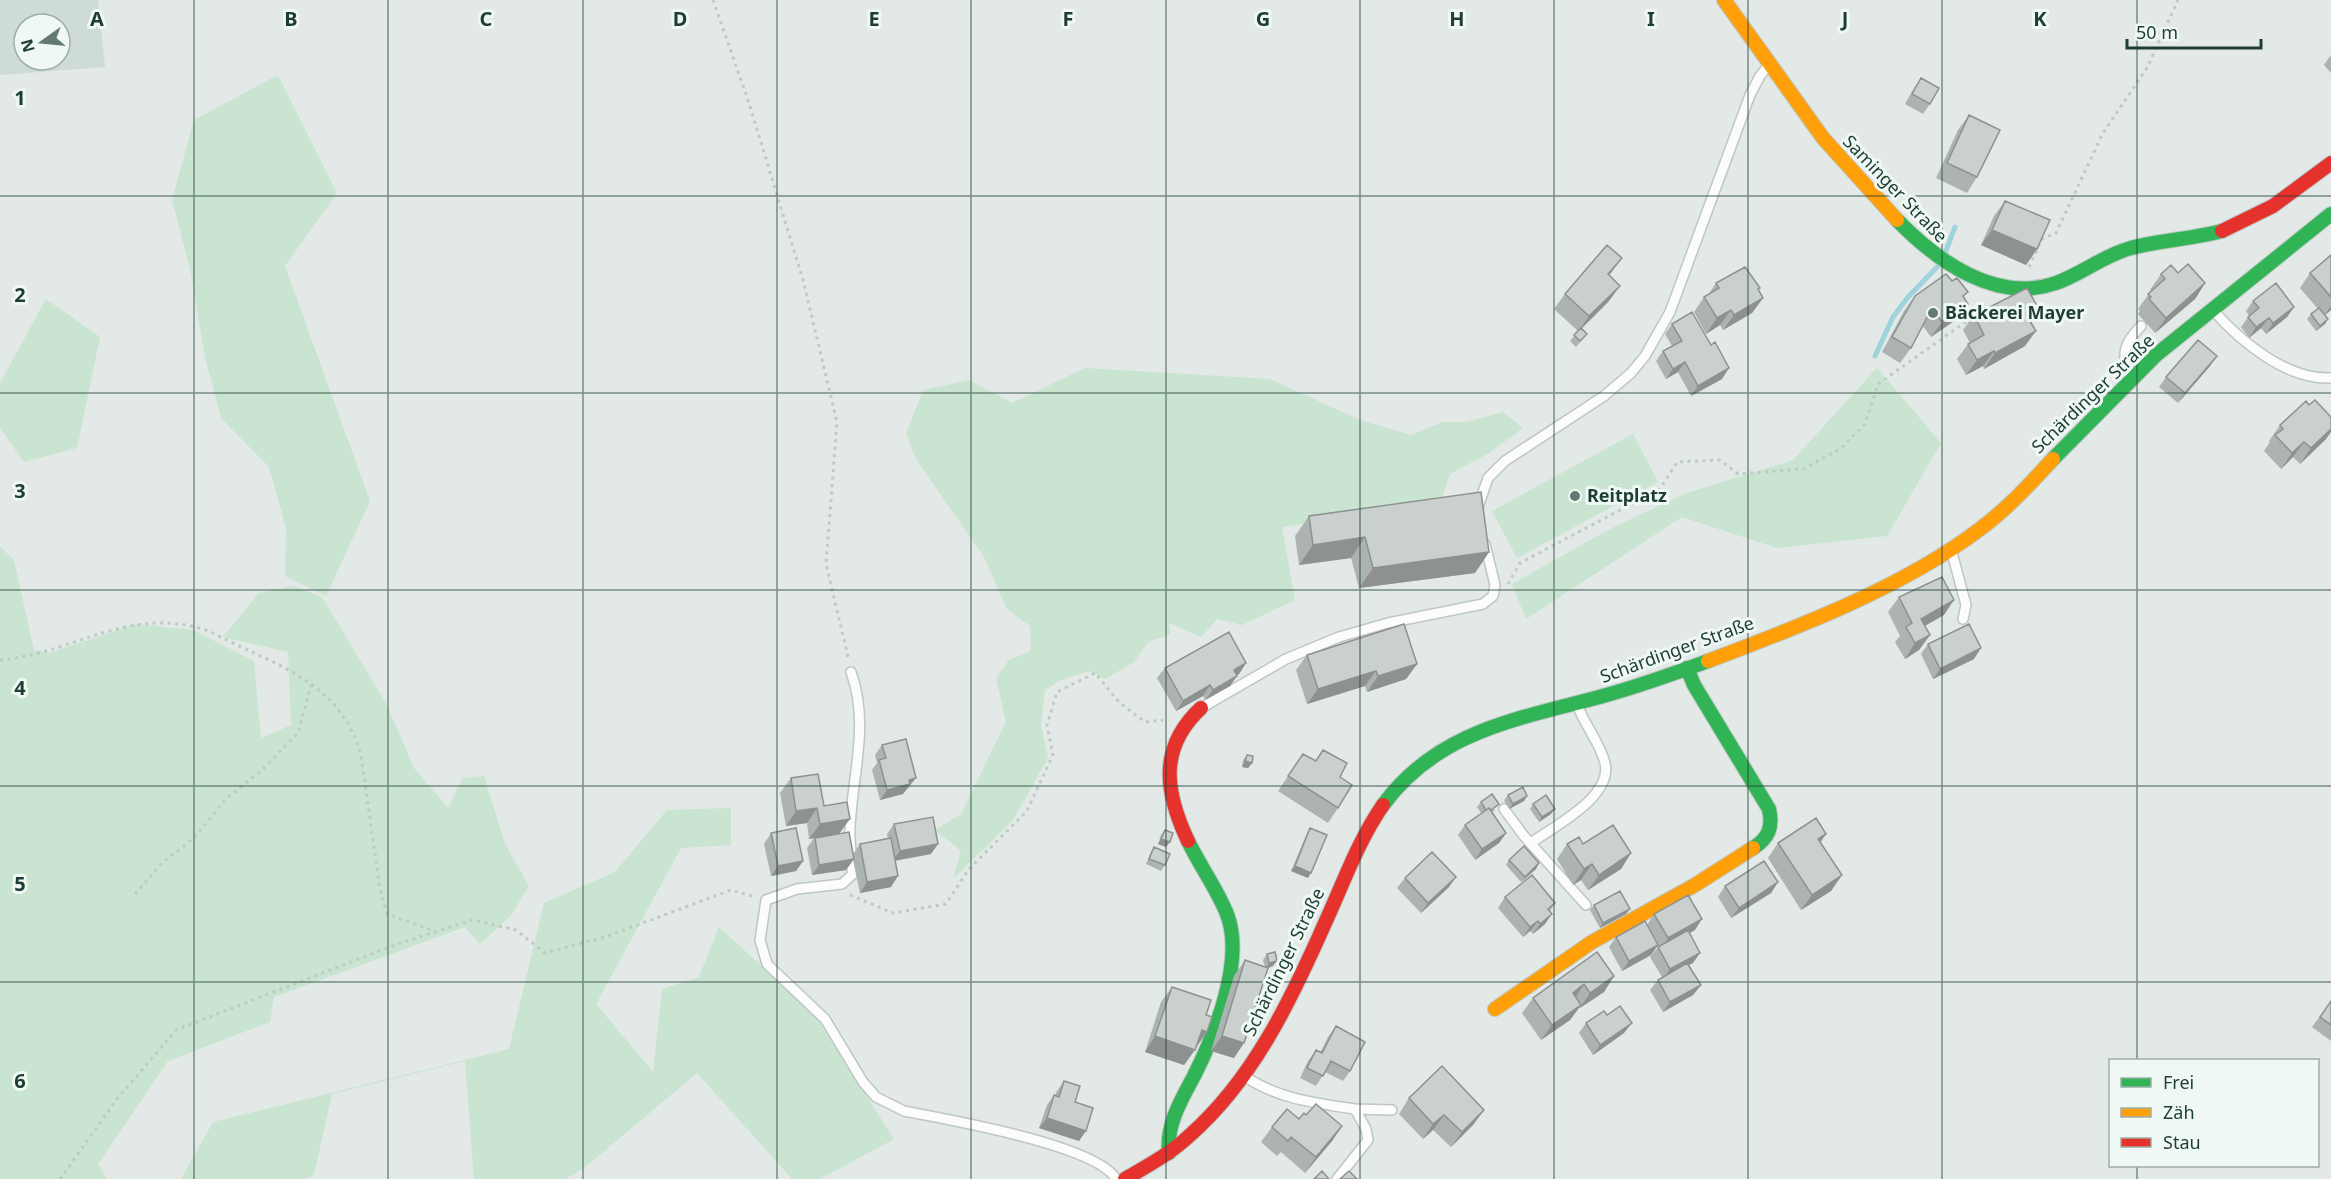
<svg xmlns="http://www.w3.org/2000/svg" width="2331" height="1179" viewBox="0 0 2331 1179" font-family="'Noto Sans',sans-serif">
<rect width="100%" height="100%" fill="#e2e9e6"/>
<path fill="#cfdbd6" fill-rule="evenodd" d="M0,0H98L105,67L0,75ZM24,24H60V60H24Z"/>
<path fill="#c9e4d1" d="M278,75L337,193L285,266L370,501L326,596L285,576L286,528L269,467L221,418L205,357L190,269L172,200L194,120Z
M46,299L100,337L77,448L24,462L0,428V383Z
M1085,368L1270,379L1360,420L1411,435L1443,422H1466L1503,412L1523,428L1489,453L1450,474L1439,506L1282,527L1295,600L1242,625L1217,619L1201,637L1169,623L1171,634L1148,642L1134,662L1105,679L1089,671L1061,680L1045,690L1041,725L1048,758L1013,820L953,879L961,851L935,830L961,814L1006,722L996,678L1009,660L1031,651L1030,626L1007,609L984,557L916,459L906,434L923,390L969,380L1012,403Z
M1877,368L1941,443L1887,536L1777,548L1682,517L1526,619L1512,584L1612,528L1684,494L1793,460Z
M1633,434L1658,482L1517,558L1492,511Z
M0,547L14,560L34,650L49,653L136,624L193,630L254,661L261,738L291,725L288,652L223,637L259,593L294,586L322,597L386,703L414,768L448,808L463,778L484,776L505,844L529,886L512,914L480,944L465,927L274,997L270,1022L168,1061L98,1164L107,1179H0Z
M731,808V845L681,848L596,1004L653,1072L662,989L699,977L719,927L814,1014L894,1139L820,1179H792L697,1073L583,1169L565,1179H474L465,1061L332,1094L314,1175L305,1179H181L213,1122L509,1049L544,903L615,872L667,810Z"/>
<g fill="none" stroke-linecap="round" stroke-linejoin="round">
<path stroke="#9ed4dc" stroke-width="5" d="M1944,256L1955,227
M1875,356L1893,317L1908,297L1938,266"/>
<g stroke="#bfc6c3" stroke-width="12">
<path id="lane" d="M2212,309C2240,341 2286,380 2331,378
M2129,377C2121,354 2124,343 2141,326
M1479,504L1488,478L1505,461L1604,396L1631,373L1645,356L1670,312L1750,95L1760,76L1768,66
M1951,549L1966,605L1963,619
M851,672C870,725 852,775 850,829C849,844 853,860 852,875L842,884L797,889L766,900L760,940L767,964L825,1019L863,1082L876,1097L904,1111C945,1119 1097,1145 1116,1179
M1201,708L1286,659L1339,637L1388,623L1483,604L1493,596L1495,585L1485,544
M1504,809L1524,836L1586,905
M1531,843C1554,826 1613,797 1605,763C1600,742 1584,725 1577,704
M1244,1076C1278,1099 1315,1103 1355,1109L1366,1129L1368,1140L1337,1179
M1355,1109L1392,1110"/>
</g>
<g stroke="#bdc7c3" stroke-width="16">
<path id="fast" d="M1897,220C1937,261 1996,304 2056,283C2082,274 2104,255 2131,248C2161,240 2192,239 2222,231
M2053,459L2156,355L2331,214
M1687,668L1694,685L1769,809C1773,827 1769,838 1753,848
M1383,805C1438,730 1519,719 1603,696C1639,686 1673,674 1708,661
M1169,1153C1166,1125 1181,1100 1194,1076C1215,1034 1245,961 1227,914C1217,889 1200,866 1188,841"/>
</g>
<g stroke="#bdc7c3" stroke-width="16">
<path id="slow" d="M1724,0L1823,138L1897,220
M1708,661C1796,628 1904,587 1980,529C2007,509 2030,484 2053,459
M1495,1009L1592,942L1695,885L1753,848"/>
</g>
<g stroke="#bdc7c3" stroke-width="16">
<path id="jam" d="M2222,231L2273,206L2331,163
M1188,841C1165,792 1158,748 1201,708
M1125,1179C1147,1166 1170,1154 1189,1136C1253,1080 1291,1000 1325,923C1343,884 1358,841 1383,805"/>
</g>
<path stroke="#bfcac6" stroke-width="3" stroke-dasharray="3 4.5" stroke-linecap="butt" d="M713,0L748,100L803,280L837,422L826,564L849,661
M2029,267L2042,239L2056,233L2103,133L2147,68L2178,0
M1980,312L1992,305
M1508,584L1520,563L1660,489L1677,462L1720,460L1738,474L1803,469L1840,449L1865,424L1878,384L1974,316
M0,660C77,653 128,604 209,631C272,665 339,678 361,755L380,889L387,914L435,931
M135,894L161,864L195,837L225,800L262,770L298,733L312,682
M850,895L893,913L946,904L969,869L1027,811L1053,755L1047,725L1057,692L1095,673L1119,702L1145,722L1163,720
M60,1179L117,1099L176,1030L397,944L472,920L516,930L545,953L605,937L731,890L755,897"/>
<use href="#lane" stroke="#fbfcfb" stroke-width="9"/>
<use href="#fast" stroke="#30b455" stroke-width="14"/>
<use href="#slow" stroke="#ff9f0a" stroke-width="14"/>
<use href="#jam" stroke="#e5322d" stroke-width="14"/>
</g>
<path fill="#adb3b0" d="M2331,55V73L2324,65Z
M1921,78L1930,104L1923,114L1905,104L1914,88Z
M1969,115L1977,177L1967,193L1936,178L1958,130Z
M2005,201L2037,249L2026,265L1981,245L1994,216Z
M2331,255V310L2325,315L2328,319L2325,324L2316,331L2307,319L2311,314L2318,309L2300,288L2310,273Z
M2178,273L2205,283L2195,299L2155,333L2138,314L2140,311L2138,309L2151,291L2150,290L2161,274Z
M1716,283L1759,290L1763,298L1752,313L1723,330L1720,325L1706,334L1694,312L1704,297L1708,295Z
M1565,294L1609,301L1582,328L1587,334L1576,347L1570,341L1578,331L1554,309Z
M1915,296L1964,298L1968,304L1957,319L1931,337L1923,326L1911,348L1900,363L1882,352L1904,311Z
M2253,301L2294,307L2287,317L2266,334L2261,328L2249,338L2241,327L2249,316L2246,311Z
M2040,311L2031,323L2025,346L1984,369L1983,366L1966,375L1957,359L1968,344L1970,343L1963,330L1974,315Z
M1672,324L1722,379L1691,396L1678,372L1666,379L1656,361L1663,351L1672,346L1665,334Z
M2210,366L2178,403L2159,387L2166,377Z
M2280,425L2326,439L2300,464L2293,457L2281,469L2264,451L2270,442L2269,441Z
M1309,516L1489,552L1475,573L1359,588L1351,558L1299,565L1295,536Z
M1899,597L1944,615L1925,626L1930,635L1919,650L1905,659L1895,642L1900,636L1888,612Z
M1928,644L1974,659L1933,679L1921,654Z
M1307,655L1417,664L1406,679L1367,692L1365,686L1307,704L1296,670Z
M1246,663L1239,674L1236,675L1230,686L1205,700L1203,696L1176,711L1157,678L1165,668Z
M882,745L909,788H907L903,794L880,800L872,770L877,763L875,755Z
M1303,754L1340,777L1338,808L1328,823L1278,791Z
M1247,755L1252,763L1248,768L1242,767L1243,760Z
M791,778L824,806L839,834L853,854L860,844L888,839L887,834L894,824L931,854L895,861L891,887L860,893L853,860L846,870L812,875L807,848L814,838L809,839L807,823L786,826L780,793Z
M1508,795L1527,796L1524,801L1509,809L1504,800Z
M1481,802L1495,810L1492,812L1506,833L1499,843L1475,860L1458,835L1465,825L1482,814L1477,807Z
M1533,804L1551,814L1539,822L1530,809Z
M1310,828L1308,878L1291,871L1307,833Z
M1165,830L1166,847L1158,844L1161,835Z
M771,833L803,861L796,871L771,876L764,844Z
M1826,834L1820,842L1842,875L1831,891L1801,910L1768,858L1778,843Z
M1567,844H1583L1631,853L1621,869L1588,890L1581,880L1573,885L1557,859Z
M1154,847L1165,865L1161,871L1146,864L1151,852Z
M1509,860L1536,869L1521,882L1506,865Z
M1405,878L1449,887L1421,913L1397,888Z
M1778,882L1771,893L1731,918L1718,897L1725,886Z
M1505,897L1555,903L1550,911L1545,924L1533,934L1530,931L1523,937L1498,908Z
M1594,905L1626,914L1600,928L1590,910Z
M1654,914L1695,930L1689,933L1693,963L1689,965L1701,985L1693,995L1663,1012L1650,990L1658,980L1662,977L1650,957L1659,946L1647,925Z
M1616,937L1658,945L1651,955L1622,971L1609,947Z
M1267,954L1273,966L1268,968L1234,1058L1211,1051L1234,976L1245,960L1265,967L1263,960Z
M1614,976L1604,992L1580,1008H1579L1570,1020L1541,1040L1522,1013L1533,998Z
M1172,987L1206,1015L1207,1032L1184,1065L1145,1052L1161,1002Z
M2331,1001V1041L2312,1027Z
M1607,1015L1624,1033L1593,1055L1579,1033L1586,1023Z
M1336,1026L1350,1071L1343,1081L1325,1072L1316,1086L1300,1078L1308,1061L1316,1050L1320,1053L1328,1037Z
M1064,1081L1075,1102L1079,1141L1039,1128L1047,1105L1054,1095H1055L1057,1091Z
M1409,1098L1484,1110L1473,1125L1451,1147L1433,1130L1423,1139L1399,1114Z
M1306,1115L1342,1126L1332,1141L1305,1173L1281,1152L1277,1156L1261,1142L1272,1127L1299,1119Z"/>
<path fill="#8d9290" d="M1992,230L2037,249L2026,265L1981,245Z
M1622,258L1611,273L1597,289L1608,274Z
M2205,283L2195,299L2155,333L2166,318Z
M1620,286L1609,301L1578,332L1589,316Z
M1763,298L1752,313L1723,330L1734,315Z
M1968,304L1957,319L1931,337L1942,322Z
M2331,306V310L2324,316Z
M2294,307L2287,317L2266,334L2273,323Z
M1731,310L1720,325L1706,334L1717,318Z
M2040,311L2029,327L2028,318Z
M2269,318L2261,328L2249,338L2256,327Z
M2328,319L2325,324L2316,331L2320,326Z
M2036,331L2025,346L1984,369L1995,353Z
M1994,351L1983,366L1966,375L1977,360Z
M2217,356L2210,366L2178,403L2185,393Z
M1685,362L1678,372L1666,379L1673,369Z
M1729,368L1722,379L1691,396L1698,386Z
M2331,429V432L2326,439L2300,464L2311,448Z
M2304,442L2293,457L2281,469L2292,453Z
M1365,537L1351,558L1299,565L1313,545Z
M1489,552L1475,573L1359,588L1373,568Z
M1954,600L1944,615L1910,634L1921,619Z
M1930,635L1919,650L1905,659L1915,643Z
M1981,648L1974,659L1933,679L1940,669Z
M1246,663L1239,674L1227,681L1234,670Z
M1417,664L1406,679L1367,692L1378,676Z
M1376,671L1365,686L1307,704L1318,689Z
M1237,676L1230,686L1205,700L1213,690Z
M1210,685L1203,696L1176,711L1183,701Z
M1245,761L1252,763L1248,768L1242,767Z
M916,778L903,794L880,800L887,790L909,780Z
M1527,796L1524,801L1509,809L1513,804Z
M817,808L807,823L786,826L796,811Z
M1555,809L1551,814L1539,822L1542,817Z
M850,819L839,834L809,839L820,824Z
M1506,833L1499,843L1475,860L1482,849Z
M1826,834L1816,849L1818,839Z
M1161,839L1170,842L1166,847L1158,844Z
M938,844L931,854L892,861L900,851Z
M1631,853L1621,869L1588,890L1599,875Z
M854,859L846,870L812,875L819,865Z
M803,861L796,871L771,876L778,866Z
M1539,863L1536,869L1521,882L1525,877Z
M1592,864L1581,880L1573,885L1584,869Z
M1295,866L1311,873L1308,878L1291,871Z
M1842,875L1831,891L1801,910L1812,895Z
M898,876L891,887L860,893L867,882Z
M1456,877L1449,887L1421,913L1428,903Z
M1778,882L1771,893L1731,918L1739,908Z
M1630,909L1626,914L1600,928L1603,923Z
M1552,914L1545,924L1533,934L1540,924Z
M1702,919L1695,930L1661,949L1668,938Z
M1538,921L1530,931L1523,937L1530,927Z
M1658,945L1651,955L1622,971L1629,961Z
M1700,953L1693,963L1663,979L1670,969Z
M1277,961L1273,966L1265,969L1269,963Z
M1614,976L1604,992L1580,1008L1590,993Z
M1584,984L1574,1000L1573,993Z
M1701,985L1693,995L1663,1012L1670,1002Z
M1581,1005L1570,1020L1541,1040L1552,1025Z
M1632,1023L1624,1033L1593,1055L1600,1045Z
M1202,1030L1207,1032L1196,1047Z
M1155,1036L1195,1050L1184,1065L1145,1052Z
M1222,1036L1244,1043L1234,1058L1211,1051Z
M1484,1110L1473,1125L1451,1147L1462,1132Z
M1444,1115L1433,1130L1423,1139L1433,1124Z
M1047,1118L1086,1131L1079,1141L1039,1128Z
M1342,1126L1332,1141L1305,1173L1316,1157Z"/>
<path fill="#c9d0cd" stroke="#8d9290" stroke-width="1.5" d="M1921,78L1939,88L1930,104L1912,94Z
M1969,115L2000,130L1977,177L1947,163Z
M2005,201L2050,220L2037,249L1992,230Z
M1607,245L1622,258L1608,274L1620,286L1589,316L1565,294Z
M2331,255V297L2310,273Z
M2188,264L2205,283L2166,318L2149,299L2151,297L2148,294L2165,279L2161,274L2171,265L2178,273Z
M1745,267L1760,288L1758,289L1763,298L1734,315L1731,310L1717,318L1704,297L1719,288L1716,283Z
M1946,274L1952,281L1957,278L1968,292L1963,296L1968,304L1942,322L1932,308L1911,348L1892,337L1915,296Z
M2276,283L2294,307L2273,323L2269,318L2256,327L2248,317L2259,308L2253,301Z
M2027,288L2040,311L2028,318L2036,331L1995,353L1994,351L1977,360L1968,344L1984,335L1974,315Z
M2319,308L2328,319L2320,326L2311,314Z
M1692,312L1711,345L1715,342L1729,368L1698,386L1685,362L1673,369L1663,351L1682,341L1672,324Z
M1581,328L1587,334L1580,341L1574,335Z
M2198,340L2217,356L2185,393L2166,377Z
M2315,400L2331,417V429L2311,448L2304,442L2292,453L2275,435L2283,429L2280,425L2306,401L2309,405Z
M1481,492L1489,552L1373,568L1365,537L1313,545L1309,516Z
M1942,577L1954,600L1921,619L1930,635L1915,643L1906,627L1912,623L1899,597Z
M1404,624L1417,664L1378,676L1376,671L1318,689L1307,655Z
M1969,624L1981,648L1940,669L1928,644Z
M1229,632L1246,663L1234,670L1237,676L1213,690L1210,685L1183,701L1165,668Z
M906,739L916,778L909,780L910,784L887,790L879,760L886,758L882,745Z
M1323,750L1347,763L1340,777L1352,785L1338,808L1288,776L1303,754L1316,761Z
M1247,755L1253,756L1252,763L1245,761Z
M818,774L824,806L847,802L850,819L820,824L817,808L796,811L791,778Z
M1523,787L1527,796L1513,804L1508,795Z
M1492,794L1499,804L1491,810L1489,808L1486,810L1481,802Z
M1546,795L1555,809L1542,817L1533,804Z
M1489,808L1506,833L1482,849L1465,825Z
M933,817L938,844L900,851L894,824Z
M1816,818L1826,834L1818,839L1842,875L1812,895L1778,843Z
M1613,825L1631,853L1599,875L1592,864L1584,869L1567,844L1579,837L1583,844Z
M796,828L803,861L778,866L771,833Z
M1310,828L1327,835L1311,873L1295,866Z
M1165,830L1173,833L1170,842L1161,839Z
M849,832L854,859L819,865L815,838Z
M891,838L898,876L867,882L860,844Z
M1524,846L1539,863L1525,877L1509,860Z
M1154,847L1170,854L1165,865L1149,859Z
M1432,852L1456,877L1428,903L1405,878Z
M1764,861L1778,882L1739,908L1725,886Z
M1532,875L1555,903L1548,909L1552,914L1540,924L1538,921L1530,927L1505,897Z
M1620,891L1630,909L1603,923L1594,905Z
M1688,895L1702,919L1668,938L1654,914Z
M1645,921L1658,945L1629,961L1616,937Z
M1688,930L1700,953L1670,969L1658,947Z
M1275,952L1277,961L1269,963L1267,954Z
M1597,952L1614,976L1590,993L1584,984L1573,993L1581,1005L1552,1025L1533,998Z
M1245,960L1268,968L1244,1043L1222,1036Z
M1687,963L1701,985L1670,1002L1658,980Z
M1172,987L1211,1000L1206,1015L1212,1017L1207,1032L1202,1030L1195,1050L1155,1036Z
M2331,1001V1025L2320,1017Z
M1620,1006L1632,1023L1600,1045L1586,1023L1604,1011L1607,1015Z
M1336,1026L1365,1042L1350,1071L1331,1061L1323,1076L1307,1068L1316,1050L1322,1053Z
M1442,1066L1484,1110L1462,1132L1444,1115L1433,1124L1409,1098Z
M1064,1081L1080,1086L1075,1102L1093,1108L1086,1131L1047,1118L1054,1095L1059,1097Z
M1316,1104L1342,1126L1316,1157L1291,1137L1288,1141L1272,1127L1287,1109L1299,1119L1304,1113L1306,1115Z
M1322,1171L1329,1179H1314Z
M1349,1171L1357,1179H1340Z"/>
<path fill="none" stroke="#1e3e35" stroke-width="1.5" stroke-opacity="0.55" d="M194,0V1179M388,0V1179M583,0V1179M777,0V1179M971,0V1179M1166,0V1179M1360,0V1179M1554,0V1179M1748,0V1179M1942,0V1179M2137,0V1060M0,196H2331M0,393H2331M0,590H2331M0,786H2331M0,982H2331M2137,1166V1179"/>
<g fill="#637a73" stroke="#f0f8f4" stroke-width="2">
<circle cx="1933" cy="313" r="6"/>
<circle cx="1575" cy="496" r="6"/>
</g>
<g text-anchor="middle" stroke-width="6" stroke-linejoin="round" paint-order="stroke">
<g font-size="18" fill="#1e3e35" stroke="#f0f8f4">
<text transform="translate(1895 189) rotate(46)" y="6">Saminger Straße</text>
<text transform="translate(2093 394) rotate(-44)" y="6">Schärdinger Straße</text>
<text transform="translate(1677 650) rotate(-20)" y="6">Schärdinger Straße</text>
<text transform="translate(1284 962) rotate(-64)" y="6">Schärdinger Straße</text>
</g>
<g font-size="18" font-weight="bold" fill="#1e3e35" stroke="#f0f8f4" text-anchor="start">
<text x="1945" y="319">Bäckerei Mayer</text>
<text x="1587" y="502">Reitplatz</text>
</g>
</g>
<g font-size="20" text-anchor="middle" font-weight="bold" fill="#1e3e35" stroke="#f0f8f4" stroke-width="6" stroke-linejoin="round" paint-order="stroke">
<text x="97" y="26">A</text>
<text x="291" y="26">B</text>
<text x="486" y="26">C</text>
<text x="680" y="26">D</text>
<text x="874" y="26">E</text>
<text x="1068" y="26">F</text>
<text x="1263" y="26">G</text>
<text x="1457" y="26">H</text>
<text x="1651" y="26">I</text>
<text x="1845" y="26">J</text>
<text x="2040" y="26">K</text>
<text x="20" y="105">1</text>
<text x="20" y="302">2</text>
<text x="20" y="498">3</text>
<text x="20" y="695">4</text>
<text x="20" y="891">5</text>
<text x="20" y="1088">6</text>
</g>
<rect x="2109" y="1059" width="210" height="108" fill="#f0f8f4" stroke="#9caea8" stroke-width="1.5"/>
<rect x="2121" y="1078" width="30" height="9" fill="#30b455" stroke="#9caea8" stroke-width="1.5"/>
<text x="2163" y="1089" font-size="18" fill="#1e3e35">Frei</text>
<rect x="2121" y="1108" width="30" height="9" fill="#ff9f0a" stroke="#9caea8" stroke-width="1.5"/>
<text x="2163" y="1119" font-size="18" fill="#1e3e35">Zäh</text>
<rect x="2121" y="1138" width="30" height="9" fill="#e5322d" stroke="#9caea8" stroke-width="1.5"/>
<text x="2163" y="1149" font-size="18" fill="#1e3e35">Stau</text>
<g transform="translate(42 42) rotate(255)"><circle r="28" fill="#f0f8f4" stroke="#9caea8" stroke-width="1.5"/>
<path d="M0-4.5L10 22L0 15L-10 22Z" fill="#637a73"/>
<text y="-9" font-size="16" font-weight="bold" text-anchor="middle" fill="#1e3e35">N</text>
</g>
<path d="M2127 39v9h134v-9" fill="none" stroke="#1e3e35" stroke-width="3"/>
<text x="2136" y="39" font-size="18" fill="#1e3e35" stroke="#f0f8f4" stroke-width="4.5" paint-order="stroke">50 m</text>
</svg>
